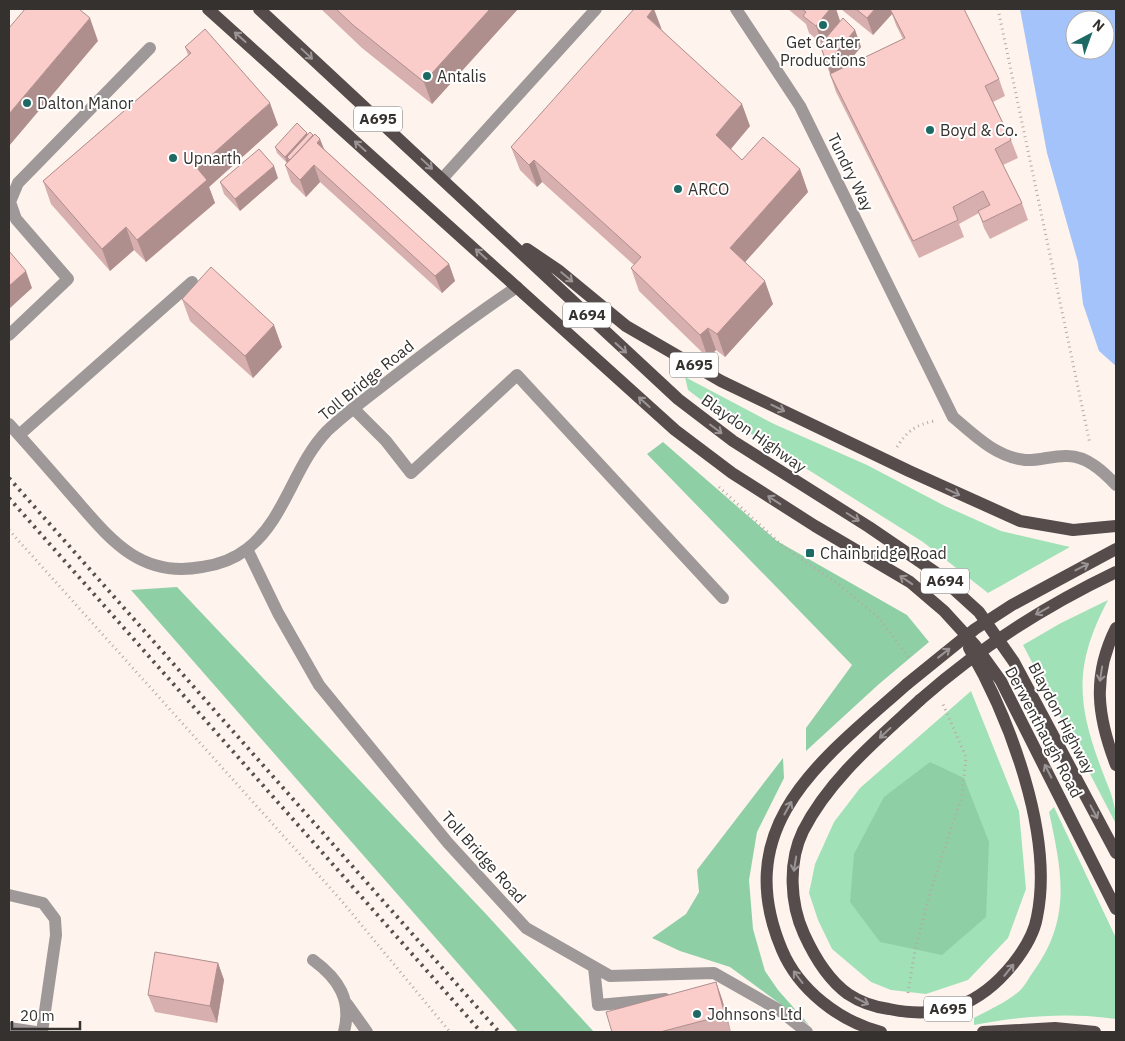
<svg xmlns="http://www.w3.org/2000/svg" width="1125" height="1041" viewBox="0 0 1125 1041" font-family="'IBM Plex Sans',sans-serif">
<rect width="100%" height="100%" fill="#fef4ed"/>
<path fill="#a1e1b8" d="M685,377L774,424L867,465L945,506L1001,531L1070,547L988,593L923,542L721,415L688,390Z
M1108,600C1075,663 1076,700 1100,765C1108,788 1116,799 1116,824L1023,645L1061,623Z
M971,691L1019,811L1026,889L1008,938L968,980L926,994L891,990L871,982L832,949L818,920L809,893L815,864L834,822L860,788Z
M1054,807L1116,938V1019C1068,1012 1022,1016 974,1025V1018C988,1010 1005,1003 1017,993C1024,988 1028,979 1033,972C1072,919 1062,872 1049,812Z"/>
<path fill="#8fcfa6" d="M663,442L777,541L907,615L929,642L879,684L806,751V728L852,665L647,454Z
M177,587L486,914L594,1032H518L131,590Z
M783,758L784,778L757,832L749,880L753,929L765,971L778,990L809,1025L730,967L680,951L652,938L686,914L699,892L697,870Z
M930,762L964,778L989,842L986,917L942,955L880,942L850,902L854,854L884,797Z"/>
<path fill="#a4c3fb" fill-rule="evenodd" d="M1020,9H1116V366L1099,351L1083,304L1078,262L1047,153ZM1075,20H1105V50H1075Z"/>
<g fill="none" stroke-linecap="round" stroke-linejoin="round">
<path stroke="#b3aba5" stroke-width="3" stroke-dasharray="1 4" stroke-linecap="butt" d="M998,9L1090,444
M897,447C907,431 917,424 935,421
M719,487L785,548L838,584L879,618L910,659
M9,530L340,899L450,1032
M908,993L915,950L932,886L962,796L966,757L942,702"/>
<path stroke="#9e9898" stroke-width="12" d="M736,9L800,106L953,417C974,435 996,457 1025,460C1039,461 1054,455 1068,456C1087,456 1104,472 1116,485
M442,179L596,9
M9,335L68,279L16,219L10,202L18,183L150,48
M353,408L386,441L411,473L517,375L723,598
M9,424C29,446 49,469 69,492C107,535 137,579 202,567C217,565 234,559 247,549C285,520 294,465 327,431C348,411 372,394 395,376C435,345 475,315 517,287
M19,435L192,282
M247,549L278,613L319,685L448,843L526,928L610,976L714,973L779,1010L807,1032
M9,895L43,903L55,919L56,935L42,1032
M313,960C339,979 352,1000 344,1032
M594,967L598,1005L665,999
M347,1004L367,1032
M9,1028L36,1032"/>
<path stroke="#574c4c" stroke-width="12" d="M208,9L675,430L732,473L815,526L910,582L944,611L975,645L1001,681L1116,909
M259,9L678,399L733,441L869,527L935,572L979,612L1014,662L1116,853
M527,249L558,270L626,326L721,381L909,471L1020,521L1073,530L1116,526
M1116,628C1092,676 1097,716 1116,765
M920,700C878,739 830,778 803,831C788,862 790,903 804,934C814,956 827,979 848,994C860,1002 874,1007 889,1009C941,1020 980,1005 1013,964C1024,950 1034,935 1037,917C1054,835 1010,719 969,648
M881,1032C839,1021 799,990 782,950C729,824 823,759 907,684
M983,1032L1055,1028L1095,1032"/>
<path stroke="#55504c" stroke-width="4" stroke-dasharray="2.5 5" stroke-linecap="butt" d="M9,478L499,1032
M9,498L481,1032"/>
<path stroke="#574c4c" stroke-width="12" d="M907,684L975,629L1012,605L1116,549
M920,700C980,647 1045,606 1116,572"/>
</g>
<path fill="#d7afae" d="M321,9H518L432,104L362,48Z
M788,9H836L840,21L855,30L861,47L843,68L903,39L896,25L892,14L873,35L841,9H964L999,79L1005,96L993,102L1011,140L1018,158L1003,165L1022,203L1028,220L990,239L984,228L979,213L959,224L964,237L919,258L836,92L820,45L821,43L809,33L806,24Z
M662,30L750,126L731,149L742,160L800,169L808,192L745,262L773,304L725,357L716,350L708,358L639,291L631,268L634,265L542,182L537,187L520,170L511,147Z
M185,47L278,125L209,187L215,203L146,262L134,250L110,271L51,204L43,181L188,55Z
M307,133L308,135H313L324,149L449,264L455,281L442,293L320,182L306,197L291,182L285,165L287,163L277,153L275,147Z
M278,178L240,211L224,194L220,182Z
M182,299L282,347L253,378L190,321Z
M218,963L224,980L217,1023L155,1012L148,995Z
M716,982L722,999L731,1032H612Z"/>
<path fill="#af8f8d" d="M490,9H518L432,104L424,82Z
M653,9H654L662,30L647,17Z
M830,9H836L840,21L822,43L816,26Z
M875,9H890L892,14L873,35L867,18Z
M90,18L98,41L9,146V114Z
M855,30L861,47L833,80L827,63Z
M270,103L278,125L209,187L215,203L146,262L137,240L197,168Z
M742,104L750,126L724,157L716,135Z
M307,133L309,139L287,157L289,161L287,163L285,157Z
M320,139L327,156L317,143Z
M534,160L542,182L537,187L529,165Z
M314,165L320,182L306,197L300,180Z
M274,166L278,178L240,211L235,199Z
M800,169L808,192L738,270L730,248Z
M126,227L134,250L110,271L102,249Z
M449,264L455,281L442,293L435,276Z
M26,271L32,288L9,309V286Z
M765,281L773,304L725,357L717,334Z
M274,325L282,347L253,378L245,356Z
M708,328L716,350L708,358L700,335Z
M218,963L224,980L217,1023L210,1006Z
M716,982L722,999L731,1032L725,1015Z"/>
<path fill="#faccca" stroke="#af8f8d" d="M25,9H79L90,18L9,114V28Z
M336,9H490L424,82L353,25Z
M634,9H653L647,17L742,104L716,135L742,160L763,137L800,169L730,248L765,281L717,334L708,328L700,335L631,268L641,257L534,160L529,165L511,147Z
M802,9H830L816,26L803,16L806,12Z
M856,9H875L867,18Z
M890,9H964L999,79L985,86L1011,140L995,149L1022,203L983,222L978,211L990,205L983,191L953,207L958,220L913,241L830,74L905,38Z
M843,18L855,30L827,63L820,45Z
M205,29L270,103L197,168L207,180L137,240L126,227L102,249L43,181L191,53L185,47Z
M297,123L307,133L285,157L275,147Z
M310,132L313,135L290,160L287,157Z
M315,134L320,139L317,143L449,264L435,276L314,165L300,180L285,165Z
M259,149L274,166L235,199L220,182Z
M9,251L26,271L9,286Z
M211,267L274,325L245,356L182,299Z
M155,952L218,963L210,1006L148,995Z
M716,982L725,1015L660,1032H612L606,1012Z"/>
<defs><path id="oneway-shaft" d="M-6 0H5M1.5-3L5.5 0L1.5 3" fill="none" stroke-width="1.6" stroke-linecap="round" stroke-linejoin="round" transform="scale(1.25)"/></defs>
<g stroke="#9a9494">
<use href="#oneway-shaft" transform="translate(240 37) rotate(-138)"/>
<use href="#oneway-shaft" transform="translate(307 54) rotate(43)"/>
<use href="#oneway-shaft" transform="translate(360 146) rotate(-138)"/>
<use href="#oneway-shaft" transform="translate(427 164) rotate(43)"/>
<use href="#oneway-shaft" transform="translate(481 254) rotate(-138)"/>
<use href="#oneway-shaft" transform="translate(567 277) rotate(40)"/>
<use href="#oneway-shaft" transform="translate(621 348) rotate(42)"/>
<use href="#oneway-shaft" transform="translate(644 402) rotate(-138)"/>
<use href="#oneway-shaft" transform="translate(778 408) rotate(26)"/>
<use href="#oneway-shaft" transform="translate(716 429) rotate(37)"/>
<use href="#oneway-shaft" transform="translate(953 492) rotate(25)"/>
<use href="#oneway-shaft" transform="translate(774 500) rotate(-147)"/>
<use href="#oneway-shaft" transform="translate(853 517) rotate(32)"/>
<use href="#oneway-shaft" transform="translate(1082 567) rotate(-27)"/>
<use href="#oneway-shaft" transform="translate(906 580) rotate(-146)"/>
<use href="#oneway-shaft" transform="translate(1042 611) rotate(151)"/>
<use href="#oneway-shaft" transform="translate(944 653) rotate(-38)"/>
<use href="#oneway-shaft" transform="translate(1101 674) rotate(99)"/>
<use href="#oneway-shaft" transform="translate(885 733) rotate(137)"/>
<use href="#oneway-shaft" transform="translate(1048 771) rotate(-117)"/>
<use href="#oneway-shaft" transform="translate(788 808) rotate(-61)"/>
<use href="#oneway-shaft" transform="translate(1094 812) rotate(62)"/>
<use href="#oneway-shaft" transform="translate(795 864) rotate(99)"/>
<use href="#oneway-shaft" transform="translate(1009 970) rotate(-51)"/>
<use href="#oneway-shaft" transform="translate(798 977) rotate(-127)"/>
<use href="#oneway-shaft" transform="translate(862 1001) rotate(27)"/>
</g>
<g fill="#1d6964" stroke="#fff" stroke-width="2">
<circle cx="823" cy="25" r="5"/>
<circle cx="427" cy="76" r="5"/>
<circle cx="27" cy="103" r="5"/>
<circle cx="930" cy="130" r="5"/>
<circle cx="173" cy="158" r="5"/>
<circle cx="678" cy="189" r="5"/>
<rect x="805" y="548" width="10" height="10" rx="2.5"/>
<circle cx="697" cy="1014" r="5"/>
</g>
<g text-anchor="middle" stroke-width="4" stroke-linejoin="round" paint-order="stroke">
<g fill="#fff" stroke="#726f6d" stroke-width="1">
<rect x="354" y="106.5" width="48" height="25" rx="4"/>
<rect x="563" y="302.5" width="48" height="25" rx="4"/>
<rect x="670" y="352.5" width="48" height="25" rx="4"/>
<rect x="921" y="568.5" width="48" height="25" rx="4"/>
<rect x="924" y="996.5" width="48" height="25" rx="4"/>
</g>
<g font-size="15" font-weight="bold" fill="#35312e">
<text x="378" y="124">A695</text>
<text x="587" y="320">A694</text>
<text x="694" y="370">A695</text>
<text x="945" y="586">A694</text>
<text x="948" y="1014">A695</text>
</g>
<g font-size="16" fill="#35312e" stroke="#fff" text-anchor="start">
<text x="823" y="48" text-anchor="middle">Get Carter<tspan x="823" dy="18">Productions</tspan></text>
<text x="437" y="82">Antalis</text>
<text x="37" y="109">Dalton Manor</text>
<text x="940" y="136">Boyd &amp; Co.</text>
<text x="183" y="164">Upnarth</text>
<text x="688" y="195">ARCO</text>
<text x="820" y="559">Chainbridge Road</text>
<text x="707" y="1020">Johnsons Ltd</text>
</g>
<g font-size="16" fill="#35312e" stroke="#fff">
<text transform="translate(851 172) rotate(64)" y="6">Tundry Way</text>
<text transform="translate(366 380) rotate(-39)" y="6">Toll Bridge Road</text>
<text transform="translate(754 433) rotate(35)" y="6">Blaydon Highway</text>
<text transform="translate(1062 718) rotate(62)" y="6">Blaydon Highway</text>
<text transform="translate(1044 732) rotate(62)" y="6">Derwenthaugh Road</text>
<text transform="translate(484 857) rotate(48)" y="6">Toll Bridge Road</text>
</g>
</g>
<rect width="1125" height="1041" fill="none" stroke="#35312e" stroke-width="20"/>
<g transform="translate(1090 35) rotate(41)"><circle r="24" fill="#ffffff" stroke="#aeadab"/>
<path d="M0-4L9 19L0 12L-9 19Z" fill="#1d6964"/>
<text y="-8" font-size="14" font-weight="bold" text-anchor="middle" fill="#35312e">N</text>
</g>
<path d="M12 1021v8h68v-8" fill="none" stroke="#35312e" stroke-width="2.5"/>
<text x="20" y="1021" font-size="15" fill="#35312e" stroke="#ffffff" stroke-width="4" paint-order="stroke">20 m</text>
</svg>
